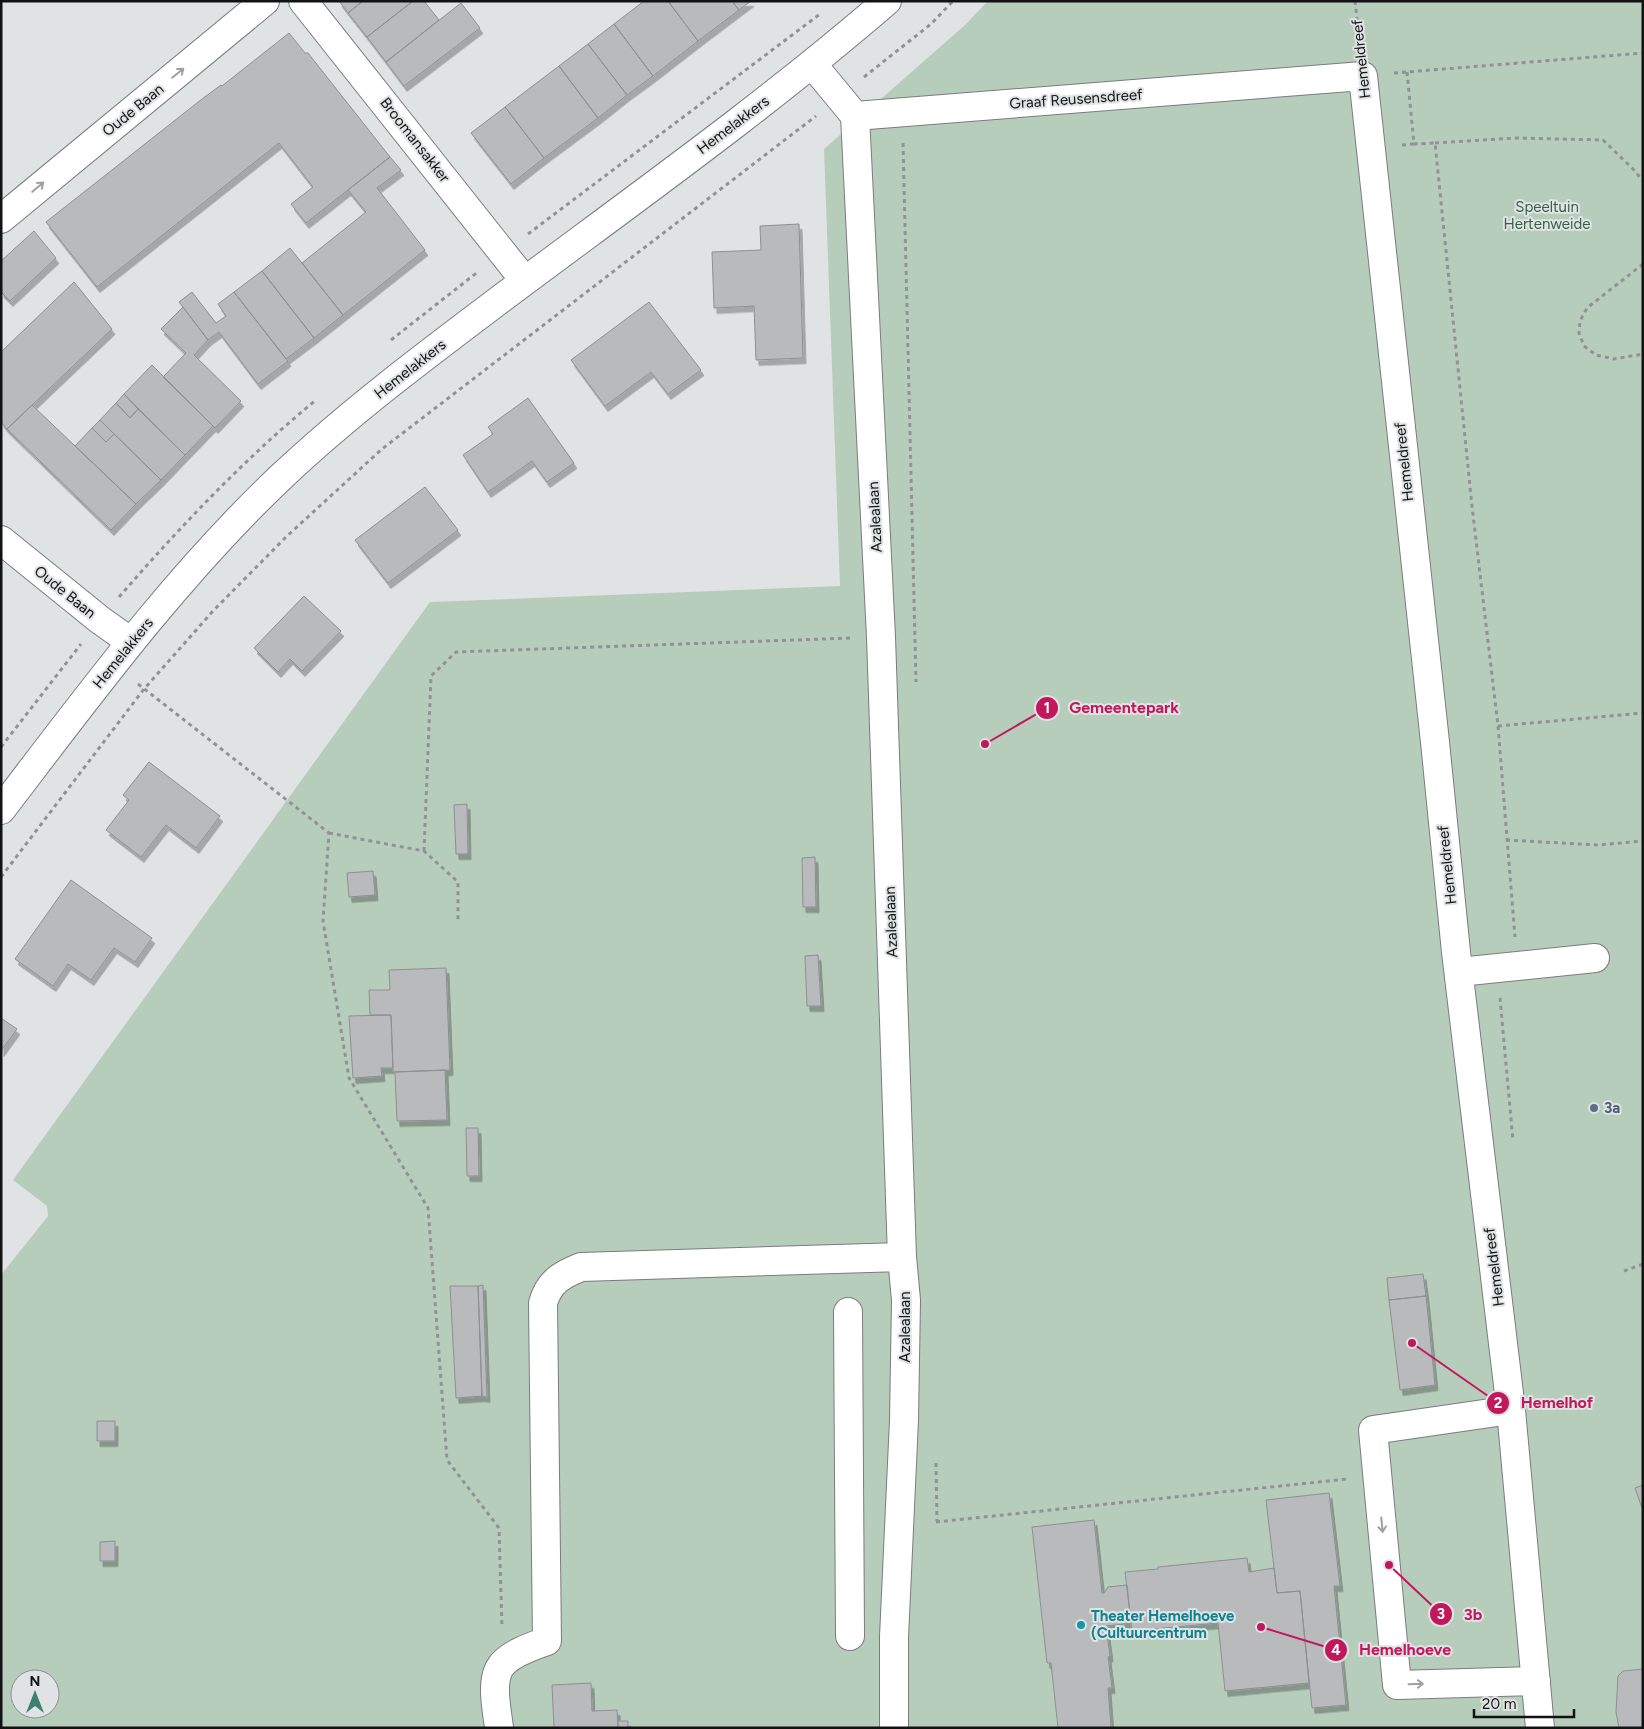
<svg xmlns="http://www.w3.org/2000/svg" width="1644" height="1729" viewBox="0 0 1644 1729" font-family="Figtree,sans-serif">
<defs>
<filter id="shadow"><feDropShadow dx="3" dy="5.5" stdDeviation="0" flood-color="#0004"/></filter>
</defs>
<rect width="100%" height="100%" fill="#e0e3e4"/>
<path fill="#b7cdbc" fill-rule="evenodd" d="M988,1H1643V1728H1V1275L48,1216L47,1206L13,1180L430,602L840,586L824,149L965,25ZM20,1679H50V1709H20Z"/>
<path fill="#b8babb" stroke="#8d8f91" filter="url(#shadow)" d="M339,1H363L348,13Z
M363,1H413L367,37L348,13Z
M413,1H424L439,20L386,62L367,37Z
M644,1H668L698,41L653,76L614,24Z
M668,1H732L739,10L698,41Z
M732,1H751L739,10Z
M461,3L480,28L404,86L386,62Z
M614,24L653,76L627,95L588,44Z
M289,33L305,53H308L390,157L306,223L291,204L313,187L279,143L97,287L46,222L202,99L221,85L222,86Z
M588,44L627,95L598,118L559,66Z
M559,66L598,118L544,158L505,107Z
M505,107L544,158L511,184L471,133Z
M390,157L401,170L377,188L425,250L343,315L302,263L366,212L348,190Z
M799,224L803,358L756,360L754,306L714,308L712,252L761,250L760,226Z
M34,231L56,258L10,301L1,292V261Z
M290,248L343,315L314,338L262,271Z
M262,271L314,338L286,359L234,292Z
M74,282L112,329L7,429L1,422V352Z
M192,292L216,323L226,316L218,304L234,292L288,361L258,384L219,332L208,340L179,302Z
M649,302L701,370L668,394L651,372L605,406L571,360Z
M183,307L208,340L194,355L241,401L215,428L163,377L186,353L161,329Z
M152,365L213,426L185,455L124,394Z
M124,394L138,409L130,418L116,403Z
M528,398L574,463L547,482L532,461L488,492L463,455L493,434L488,427Z
M116,403L130,418L138,409L185,455L161,480L100,420Z
M32,405L136,504L111,530L7,429Z
M100,420L114,434L106,442L92,428Z
M92,428L106,442L114,434L161,480L136,504L75,446Z
M425,487L458,530L388,583L355,540Z
M304,596L341,631L302,671L290,659L278,672L254,648Z
M149,762L220,816L196,848L166,825L141,857L106,830L129,800L123,795Z
M467,804L468,854H456L454,805Z
M815,857L816,907H803L802,858Z
M373,871L375,895L349,897L347,873Z
M71,880L152,938L135,962L114,948L91,980L68,964L53,986L15,959Z
M818,955L821,1006H807L805,956Z
M446,968L450,1070L393,1072L391,1015H370L369,990H390L389,970Z
M391,1015L393,1068H381L382,1076L353,1078L349,1016Z
M1,1018L17,1029L1,1051Z
M445,1070L447,1120L397,1121L395,1072Z
M466,1128H478L479,1176H467Z
M1423,1274L1426,1296L1389,1300L1387,1278Z
M483,1285L487,1397L482,1396L478,1286Z
M450,1286H478L482,1396L456,1398Z
M1426,1296L1435,1385L1400,1390L1389,1300Z
M97,1421H115V1441H97Z
M1643,1485V1507L1642,1508L1635,1488Z
M1329,1493L1340,1586H1334L1346,1705L1312,1708L1300,1591L1277,1593L1266,1500Z
M1094,1520L1102,1593H1104L1108,1587L1127,1585L1131,1623L1106,1626L1110,1656L1108,1657L1112,1688H1108L1111,1728H1058L1051,1663H1047L1032,1527Z
M115,1541V1561H100V1542Z
M1247,1558L1249,1572L1274,1568L1277,1593L1300,1591L1309,1683L1225,1691L1218,1623L1132,1631L1125,1572L1158,1569V1567Z
M1643,1669V1728H1619L1616,1712L1618,1676L1623,1671Z
M591,1683L592,1711L617,1710L618,1728H554L552,1685Z
M618,1721H628V1728H618Z"/>
<g fill="none" stroke-linecap="round" stroke-linejoin="round">
<g stroke="#7a7c7e" stroke-width="30">
<path id="minor" d="M303,1L525,281
M813,65L855,116
M855,116L1363,76L1435,742L1456,952L1511,1410L1540,1728
M855,116L881,637L902,1257L906,1300L904,1420L894,1637V1728
M1,219L265,1
M1,540L100,620L131,642
M1,810C89,695 177,575 282,476C348,414 421,359 494,304C626,205 762,109 887,1
M1459,972L1595,958
M848,1312L850,1636
M1511,1410L1373,1430L1397,1685L1536,1681
M499,1728C497,1710 491,1685 499,1669C507,1654 533,1646 547,1641L543,1303C549,1282 561,1275 581,1267L902,1257"/>
</g>
<path stroke="#909393" stroke-width="3" stroke-dasharray="4 4" stroke-linecap="butt" d="M1355,1L1360,47
M1407,72L1414,144L1435,143L1472,506L1498,726L1515,937
M1394,73L1643,53
M864,77L931,24L953,1
M903,143L916,682
M1435,143L1517,138L1603,140L1634,170L1643,181
M1402,145L1414,144
M528,234L820,14
M1643,264L1587,308L1580,321L1579,333L1584,346L1596,355L1614,359L1643,354
M391,340L479,271
M119,597C180,527 244,459 316,400
M138,684L329,833L323,921L349,1078L428,1208L447,1460L499,1528L502,1627
M1498,726L1643,713
M1,747L81,644
M329,833L424,851L458,882V922
M1506,840L1598,845L1643,841
M424,851L431,676L456,652L851,638
M1,877L144,689L213,611L286,537L382,449L816,116
M1500,998L1513,1141
M1624,1271L1643,1264
M936,1463L937,1521
M936,1522L1347,1479"/>
<use href="#minor" stroke="#fff" stroke-width="28"/>
</g>
<defs><path id="oneway-shaft" d="M-6 0H5M1.5-3L5.5 0L1.5 3" fill="none" stroke-width="1.6" stroke-linecap="round" stroke-linejoin="round" transform="scale(1.25)"/></defs>
<g stroke="#a0a0a0">
<use href="#oneway-shaft" transform="translate(178 73) rotate(-39)"/>
<use href="#oneway-shaft" transform="translate(38 187) rotate(-40)"/>
<use href="#oneway-shaft" transform="translate(1382 1525) rotate(84)"/>
<use href="#oneway-shaft" transform="translate(1416 1684) rotate(-2)"/>
</g>
<circle fill="#5c6f8a" stroke="#e0e3e4" stroke-width="2" cx="1594" cy="1108" r="5"/>
<circle fill="#0f9aa8" stroke="#e0e3e4" stroke-width="2" cx="1081" cy="1625" r="5"/>
<g text-anchor="middle" stroke-width="4" stroke-linejoin="round" paint-order="stroke">
<g font-size="15" fill="#111212" stroke="#e0e3e4">
<text transform="translate(1361 59) rotate(-96)" y="5">Hemeldreef</text>
<text transform="translate(1076 99) rotate(-4)" y="5">Graaf Reusensdreef</text>
<text transform="translate(133 110) rotate(-39)" y="5">Oude Baan</text>
<text transform="translate(733 125) rotate(-37)" y="5">Hemelakkers</text>
<text transform="translate(415 140) rotate(52)" y="5">Broomansakker</text>
<text transform="translate(410 369) rotate(-38)" y="5">Hemelakkers</text>
<text transform="translate(1404 462) rotate(-96)" y="5">Hemeldreef</text>
<text transform="translate(875 517) rotate(-93)" y="5">Azalealaan</text>
<text transform="translate(65 592) rotate(39)" y="5">Oude Baan</text>
<text transform="translate(123 653) rotate(-51)" y="5">Hemelakkers</text>
<text transform="translate(1447 865) rotate(-96)" y="5">Hemeldreef</text>
<text transform="translate(891 922) rotate(-92)" y="5">Azalealaan</text>
<text transform="translate(1494 1267) rotate(-97)" y="5">Hemeldreef</text>
<text transform="translate(905 1327) rotate(-90)" y="5">Azalealaan</text>
</g>
<g font-size="15" fill="#356243" stroke="#e0e3e4">
<text x="1547" y="212">Speeltuin<tspan x="1547" dy="17">Hertenweide</tspan></text>
</g>
<g font-size="15" font-weight="bold" fill="#4e5e75" stroke="#e0e3e4" text-anchor="start">
<text x="1604" y="1113">3a</text>
</g>
<g font-size="15" font-weight="bold" fill="#0d838f" stroke="#e0e3e4" text-anchor="start">
<text x="1091" y="1621">Theater Hemelhoeve<tspan x="1091" dy="17">(Cultuurcentrum</tspan></text>
</g>
</g>
<path fill="none" stroke="#c2185b" stroke-width="2" d="M985 744L1047 708M1412 1343L1498 1403M1389 1565L1441 1614M1261 1627L1336 1650"/>
<g fill="#c2185b" stroke="#e0e3e4" stroke-width="2">
<circle cx="985" cy="744" r="5"/>
<circle cx="1412" cy="1343" r="5"/>
<circle cx="1389" cy="1565" r="5"/>
<circle cx="1261" cy="1627" r="5"/>
<circle cx="1047" cy="708" r="12"/>
<circle cx="1498" cy="1403" r="12"/>
<circle cx="1441" cy="1614" r="12"/>
<circle cx="1336" cy="1650" r="12"/>
</g>
<g font-size="15" text-anchor="middle" font-weight="bold" fill="#fff">
<text x="1047" y="713">1</text>
<text x="1498" y="1408">2</text>
<text x="1441" y="1619">3</text>
<text x="1336" y="1655">4</text>
</g>
<g font-size="16" text-anchor="middle" font-weight="bold" fill="#c2185b" stroke="#e0e3e4" stroke-width="4" stroke-linejoin="round" paint-order="stroke">
<text x="1124" y="713">Gemeentepark</text>
<text x="1557" y="1408">Hemelhof</text>
<text x="1473" y="1620">3b</text>
<text x="1405" y="1655">Hemelhoeve</text>
</g>
<rect width="1644" height="1729" fill="none" stroke="#111212" stroke-width="5"/>
<g transform="translate(35 1694)"><circle r="24" fill="#e0e3e4" stroke="#8d8f90"/>
<path d="M0-4L9 19L0 12L-9 19Z" fill="#3e7f6f"/>
<text y="-8" font-size="14" font-weight="bold" text-anchor="middle" fill="#111212">N</text>
</g>
<path d="M1474 1709v8h100v-8" fill="none" stroke="#111212" stroke-width="2.5"/>
<text x="1482" y="1709" font-size="15" fill="#111212" stroke="#e0e3e4" stroke-width="4" paint-order="stroke">20 m</text>
</svg>
